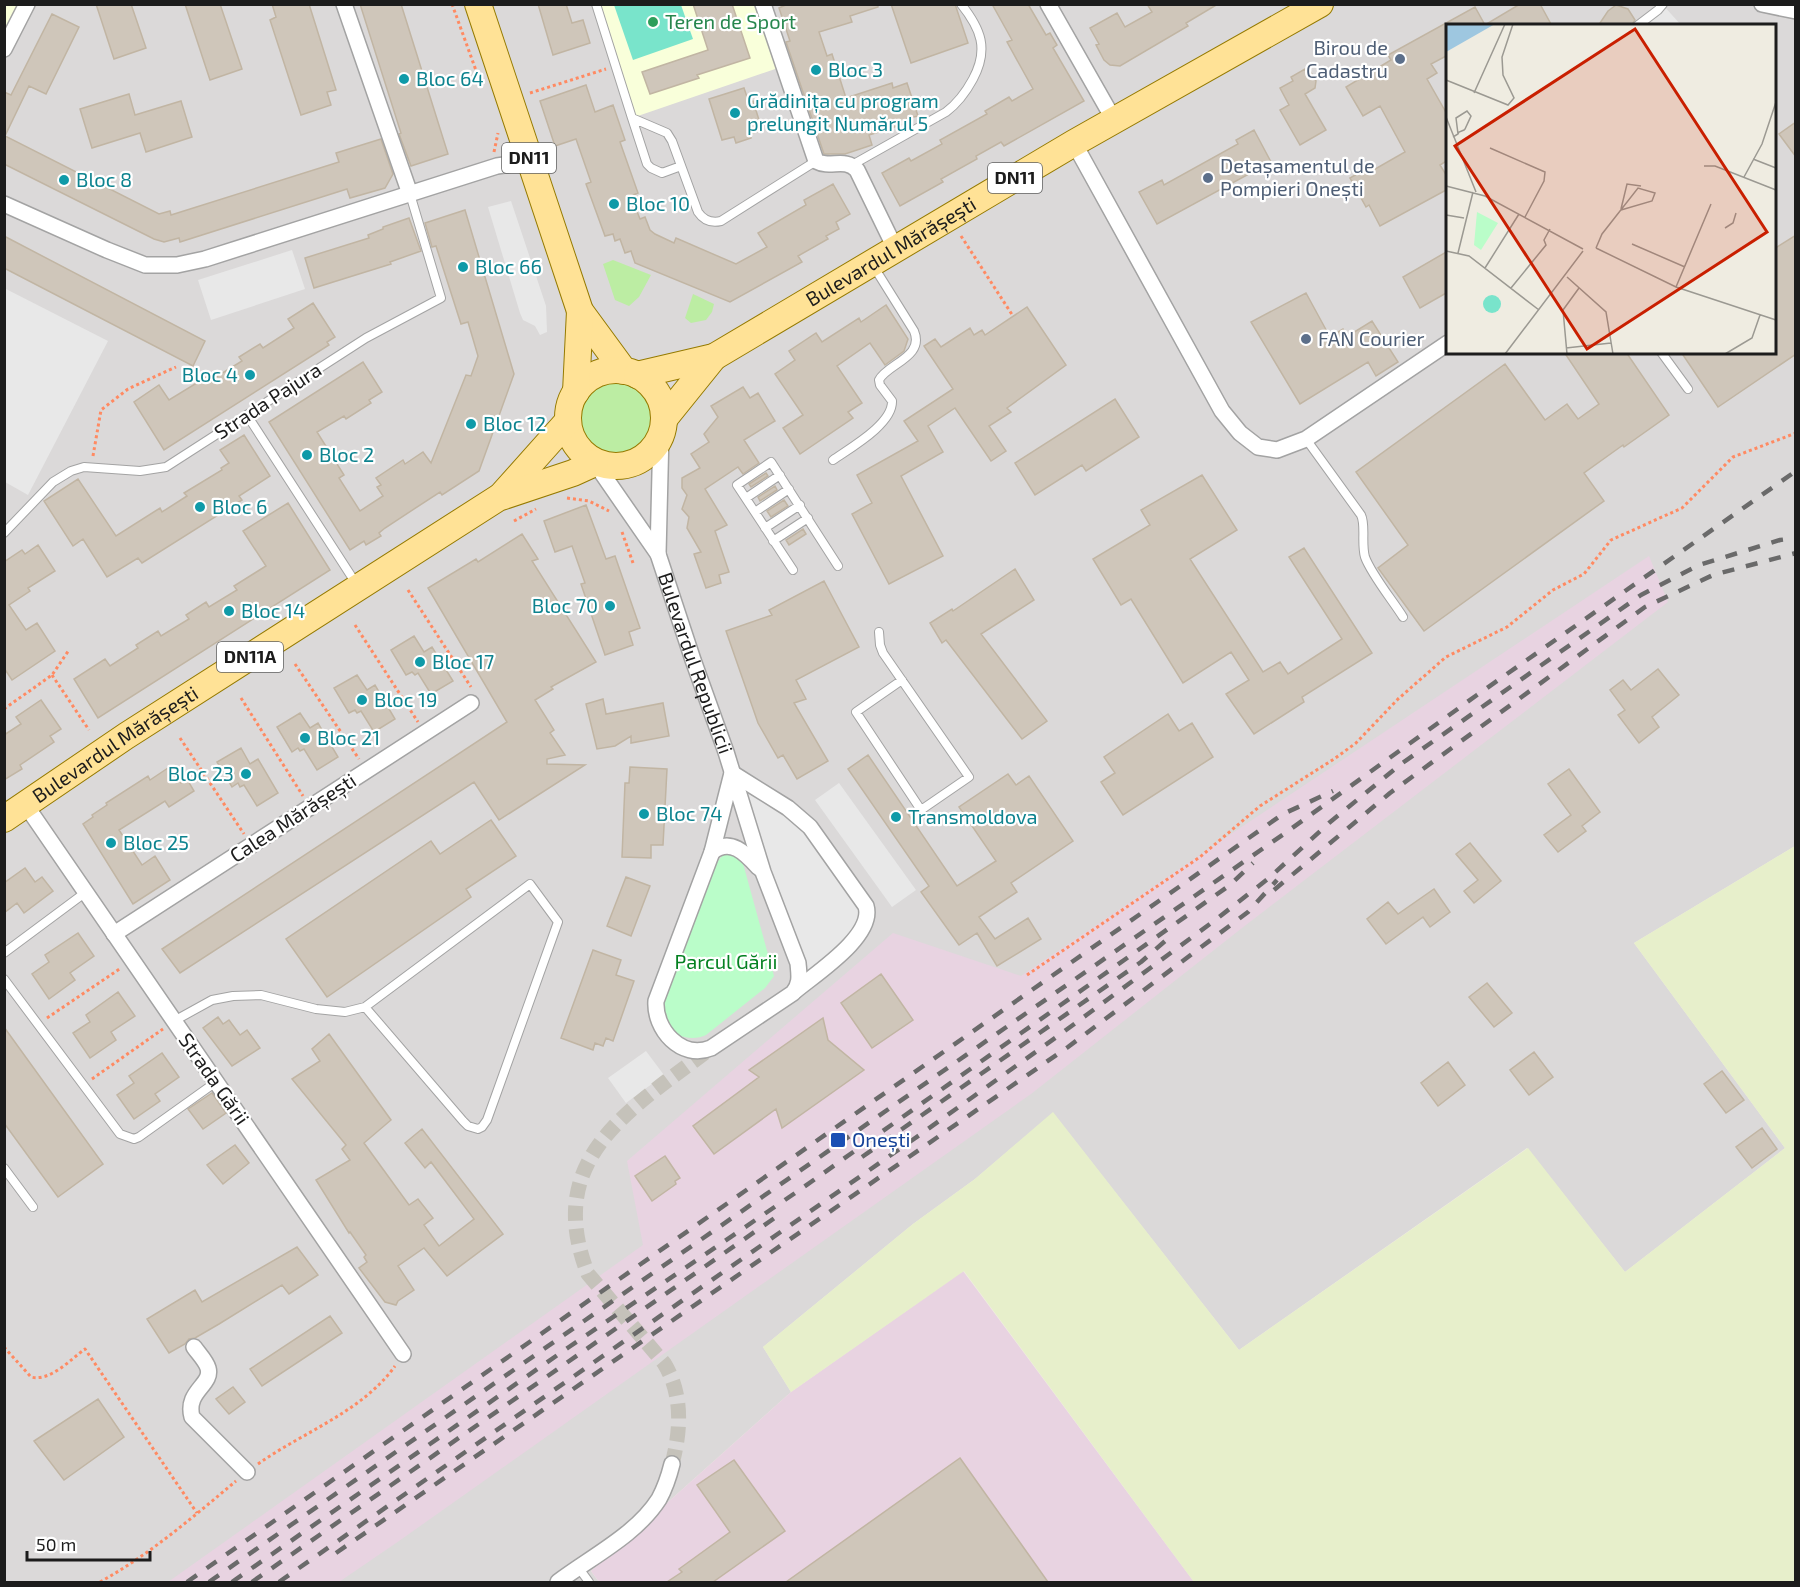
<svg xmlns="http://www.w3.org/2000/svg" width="1800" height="1587" viewBox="0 0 1800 1587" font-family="'Exo 2',sans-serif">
<rect width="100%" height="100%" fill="#efece1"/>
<path fill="#dbd9d9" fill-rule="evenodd" d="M5,5H1795V846L1634,943L1785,1148L1625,1272L1527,1148L1239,1350L1053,1113L975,1179L913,1224L763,1347L791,1392L591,1571L599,1582H5ZM1448,26H1774V352H1448Z"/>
<path fill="#e8d3e1" d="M1649,556L1668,602L1242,928L1031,1094L399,1541L339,1582H168L643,1245L627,1161L893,933L1021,976L1243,826Z
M963,1271L1194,1582H599L591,1571L791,1392Z"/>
<path fill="#f9ffda" d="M5,5H27L5,49Z
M596,5H763L784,66L632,118Z"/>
<path fill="#e7efcb" d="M1795,846V1582H1194L964,1271L791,1392L763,1347L913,1224L975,1179L1053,1112L1239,1350L1528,1148L1625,1272L1785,1148L1634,943Z"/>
<path fill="#bceda3" d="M613,260L651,275L639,297L629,306L615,300L603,264Z
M693,294L714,304L712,312L706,320L691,323L685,318Z
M580 419a37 37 0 1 1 74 0a37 37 0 1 1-74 0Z"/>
<path fill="#bafdc9" d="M730,852L741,858L744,867L774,976L765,988L706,1035C694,1041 673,1038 667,1024C664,1018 663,1011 661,1005L718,861L722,856Z"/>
<path fill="#79e4cb" d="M614,5H681L693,39L633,60Z"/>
<path fill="#e8e8e8" d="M1663,5L1681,25L1635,26Z
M511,201L546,306L547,332L540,335L535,326L523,320L520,313L488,207Z
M292,250L305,289L211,320L198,280Z
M4,288L108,341L28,495L5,482Z
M732,773L810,827L867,921L799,983Z
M839,783L916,890L892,907L815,800Z
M646,1051L664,1075L626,1103L608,1078Z"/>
<path fill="#cfc6ba" stroke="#c1b5a3" stroke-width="1.5" d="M96,4H131L146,48L114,59Z
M185,4H220L242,69L210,80Z
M272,4H309L336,90L327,92L331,105L301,115L270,20L276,17Z
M360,4H401L448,154L411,166L399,134L401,133Z
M538,4H566L572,23L583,20L590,43L553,55Z
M693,4H732L750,58L697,75L699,78L650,94L642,72L708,50Z
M788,4H878V7L850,16L852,22L819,32L827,56L832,54L846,98L892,83L893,88L907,83L918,116L905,119L907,123L869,135L872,145L845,154H824L786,42L790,41L779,8Z
M891,4H955L968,43L911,63Z
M992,4H1028L1046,35L1050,33L1057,45L1053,48L1084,101L1004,146L1001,142L976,156L977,159L941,179L943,182L900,206L882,173L909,158L911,161L942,144L940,140L987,114L985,111L1009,97L1012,101L1033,89L1007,42L1012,40Z
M1147,4H1218L1186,23L1188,26L1120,66L1110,65L1104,60L1096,45L1099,44L1090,28L1117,13L1125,27L1152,12Z
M1520,4H1540L1552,26H1448V55L1431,64L1437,73L1427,79L1448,116V160L1440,165L1448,178V189L1380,226L1369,205L1366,207L1350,178L1367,168L1370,172L1405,152L1380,106L1363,116L1346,87L1391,60L1388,55L1475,7L1485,25Z
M1616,5L1628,9L1635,20L1631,26H1598L1608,11Z
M52,14L79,27L46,94L29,86L5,136L159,214L170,211L171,215L339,162L336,153L381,139L393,174L385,188L350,198L347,189L180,242L179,238L164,242L154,239L4,164V92L11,95Z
M1305,69L1307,72L1310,71L1316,81L1315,88L1305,94L1326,130L1300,145L1280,110L1289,105L1280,88L1293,81L1291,77Z
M586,85L595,112L613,105L625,140L620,142L638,193L631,196L640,219L645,217L650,230L655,234L674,243L676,238L736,264L767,247L758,233L806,205L804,200L833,184L850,214L836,222L839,229L826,236L828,239L798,256L802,262L730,302L635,263L631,251L625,253L620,239L615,241L613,234L605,236L586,184L591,182L576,139L555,146L540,101Z
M744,88L749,103L753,101L760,123L757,125L759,131L750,134L751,138L736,143L734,137L722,140L709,99Z
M129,94L135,115L181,101L192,137L146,152L140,133L92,148L80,109Z
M1796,122V157L1779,134Z
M1254,130L1271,162L1157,224L1139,192L1162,180L1164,185L1238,144L1236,140Z
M465,210L514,374L479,471L442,495L440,492L385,528L379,533L381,536L366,545L364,541L350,550L269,422L363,362L382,392L369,400L371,403L346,419L344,416L317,432L344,475L339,478L360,511L383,496L377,487L381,485L376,478L403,460L405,464L423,452L431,463L466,375L471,376L478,356L468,322L461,324L436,246L432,247L425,223Z
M409,218L421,251L390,262L391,264L314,288L305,258L369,238L368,235L383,229V227Z
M1796,235V354L1718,407L1681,352H1774V249Z
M4,236L205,341L193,366L4,268Z
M1448,251V292L1420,308L1403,277Z
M1306,293L1330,337L1343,329L1348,336L1372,321L1398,362L1376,376L1368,362L1300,404L1251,322Z
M313,303L335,337L327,342L329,345L164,450L134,402L159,385L169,400L213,373L216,377L242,361L239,357L260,344L263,348L294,328L288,319Z
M886,305L908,339L904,351L885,365L870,343L837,366L862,403L848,412L853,418L800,454L783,428L803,415L775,374L795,360L789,351L816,333L822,342L859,318L861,322Z
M1027,307L1066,365L1007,408L1011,412L989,426L1006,451L991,461L955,408L928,426L943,452L901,476L943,556L889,584L852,514L872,503L857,475L918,441L904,421L953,389L924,346L935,339L941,347L970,328L974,335L982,330L985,335Z
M1564,352H1626L1669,415L1624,447L1623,445L1584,473L1604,501L1424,631L1378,568L1408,545L1356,472L1505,364L1545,420L1567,404L1578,419L1599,404Z
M743,387L750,398L758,393L775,421L744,440L759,463L743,474L738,467L705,489L727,525L715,531L729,572L719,575L721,583L706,588L694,554L701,552L687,528L689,517L682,509L687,495L682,488V478L700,468L691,454L709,442L704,434L718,417L711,406Z
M1115,399L1139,437L1086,471L1082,465L1035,495L1015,463Z
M244,435L270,476L239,496L242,500L142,563L138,558L107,577L83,539L73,546L44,501L78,479L116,536L160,508L162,512L187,496L184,493L222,470L221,468L229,463L220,450Z
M766,473L768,476L751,487L749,484Z
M1202,475L1237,530L1190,559L1263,672L1280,662L1288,674L1342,639L1289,557L1304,548L1372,653L1302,697L1304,702L1254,734L1226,694L1249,680L1231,652L1183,683L1131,599L1121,605L1093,559L1150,525L1141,510Z
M775,486L777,490L760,501L758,497Z
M784,500L788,506L771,517L767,511Z
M288,503L330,570L98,718L74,679L105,659L110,666L138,648L136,645L158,631L161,636L189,619L186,615L206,602L209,607L237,590L234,586L266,566L243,531Z
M586,505L606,559L615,556L640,628L629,632L633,645L605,655L581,584L585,583L572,546L555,552L544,521Z
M803,529L806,534L789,545L786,540Z
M522,534L538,559L532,561L596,662L551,687L553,689L535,700L554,730L550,733L565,755L547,759V764L585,765L499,820L474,782L180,973L162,949L507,722L428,588L476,559L478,562Z
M38,545L55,571L28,588L30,591L9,605L26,630L37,623L55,651L12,680L4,668V562L22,550L25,554Z
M1015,569L1034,600L981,634L1047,721L1022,739L946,640L942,643L930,623L952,609L953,611Z
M824,581L859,647L796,680L806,699L794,703L828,761L797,779L783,755L778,758L758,723L726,631L772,615L769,610Z
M414,636L424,652L432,647L453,681L431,694L418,673L415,675L412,672L406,675L391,650Z
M1658,669L1679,695L1652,717L1659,727L1639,743L1618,715L1625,710L1610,690L1623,680L1631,690Z
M357,675L367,690L375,685L395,719L374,732L361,711L357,713L355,710L349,713L334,688Z
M603,699L606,714L663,703L669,736L631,743V736L615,746L597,749L586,704Z
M41,700L61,729L50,736L54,742L20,765L22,769L4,780V735L21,724L16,717Z
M300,713L310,728L318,723L338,757L317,770L304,749L300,751L298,748L292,752L277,727Z
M1168,714L1179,731L1192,723L1213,757L1123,815L1101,782L1115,773L1104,757Z
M241,748L250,764L258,759L278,793L257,806L244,785L240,787L238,783L232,787L217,762Z
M868,755L957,886L996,861L959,807L1008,774L1016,785L1029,776L1073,841L1011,883L1017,892L979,917L995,939L1028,918L1041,939L997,966L977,933L959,945L921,892L929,886L848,769Z
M171,766L181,783L187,779L194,791L169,807L165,801L119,830L142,865L155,856L170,880L133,904L83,824L93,817L92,815L107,805L106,803L148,776L150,780Z
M630,767L667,769L663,845H651V858L622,857L625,783H629Z
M1569,769L1600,812L1582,826L1586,831L1558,852L1544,835L1571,815L1548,784Z
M491,820L516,856L466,889L471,897L327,997L286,939L431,841L440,854Z
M1470,843L1501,881L1474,903L1464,891L1478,880L1456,854Z
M25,868L35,882L42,877L53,891L24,913L17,903L4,913V883Z
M626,877L650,886L631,936L607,926Z
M1434,889L1450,912L1430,927L1423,917L1386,944L1367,919L1388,902L1398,914Z
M78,933L94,956L70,973L75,980L49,999L32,974L49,962L45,955Z
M593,950L621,960L616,975L634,981L613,1041L606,1038L603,1046L595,1043L593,1050L561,1038Z
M881,974L913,1020L872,1048L841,1003Z
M1487,983L1512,1013L1494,1027L1469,997Z
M118,992L135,1016L111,1032L116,1040L90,1058L73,1033L90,1022L86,1015Z
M218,1017L223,1024L229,1020L240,1035L247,1030L260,1048L232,1066L203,1028Z
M823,1018L828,1040L864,1070L782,1128L776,1109L714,1154L693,1126L759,1077L749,1070Z
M4,1027L103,1164L58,1197L4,1123Z
M329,1034L391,1120L364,1143L409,1205L418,1199L433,1218L424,1225L439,1246L474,1219L431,1162L425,1168L405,1143L422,1129L503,1234L447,1276L424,1248L398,1266L414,1290L398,1301L396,1305L385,1302L359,1268L367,1262L364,1257L366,1255L350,1232L349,1233L316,1180L350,1160L342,1149L346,1145L292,1079L320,1061L312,1049Z
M1534,1052L1553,1077L1529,1095L1510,1070Z
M162,1053L179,1077L155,1094L160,1101L134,1119L117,1095L134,1083L129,1076Z
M1448,1062L1465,1085L1438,1106L1421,1083Z
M1722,1071L1744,1100L1726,1113L1704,1084Z
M212,1093L226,1113L203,1129L188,1109Z
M1762,1128L1777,1149L1752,1168L1736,1147Z
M235,1145L249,1163L223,1184L207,1165Z
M665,1156L680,1178L675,1181L676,1184L652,1201L635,1176Z
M297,1247L318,1275L289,1294L282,1285L219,1324L195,1338L189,1339L185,1344L169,1353L147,1319L195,1290L202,1302Z
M330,1316L342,1333L262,1386L250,1369Z
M233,1387L245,1402L229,1414L216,1399Z
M98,1399L124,1437L64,1480L34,1441Z
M960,1458L1048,1582H786Z
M734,1460L785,1531L713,1582H667L682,1572L679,1569L730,1532L697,1485Z"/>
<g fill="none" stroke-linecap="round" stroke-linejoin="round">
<path stroke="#c5c2ba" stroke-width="15" stroke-dasharray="15 8" stroke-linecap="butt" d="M672,1464C681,1430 683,1394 664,1363L588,1274C542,1158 631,1109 711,1048"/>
<g stroke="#a3a3a3" stroke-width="10">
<path id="service" d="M596,4L632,118L667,133L672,141L698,212C704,221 712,223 721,221L816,161
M1637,26L1658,10L1663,4
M632,118L647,164L651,168L662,173L681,166
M852,165L946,112C958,103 966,92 973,79C989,49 981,29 961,4
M1661,352L1688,389
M247,415L357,585
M1306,439L1361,515C1366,525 1361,543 1365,557C1371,574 1393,601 1403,617
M833,460C850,448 893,424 892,401L880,385L879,380C887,364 925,357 914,331L874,267
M746,498L780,475
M755,512L789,489
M765,528L800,505
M4,533L53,482L71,471L84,467L140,471L166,467L366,338L441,298L410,194
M773,541L808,518
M793,570L737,485L771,462L838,566
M879,632L880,645L883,653L969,777L921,810L856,712L902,680
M4,953L86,892
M4,979L120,1134L134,1139L139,1137L216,1082
M174,1021L212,1000L233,996L261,995L316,1009L345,1012L365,1007L530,884L558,922L487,1120L482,1127L478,1129L468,1126L463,1121L365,1007
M4,1168L33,1207
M578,1567L589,1582"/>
</g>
<g stroke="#a3a3a3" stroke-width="18">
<g id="minor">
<path d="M344,4L410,194"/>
<path d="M763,4L816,161C831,169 844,157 857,170L896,250"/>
<path d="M1048,4L1114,120"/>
<path d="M1762,4L1796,11"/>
<path d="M4,49L27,4"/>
<path d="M1074,143L1222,411L1240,433L1258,447L1277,450L1306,439L1448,343"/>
<path d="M4,204L107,250L145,265H177L205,259L497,166L530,161"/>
<path id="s1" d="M595,463L658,554L693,660L726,752L763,872L798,963C799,975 801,983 793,993L711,1048C681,1060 654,1029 656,1001L712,852L732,773"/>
<path d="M658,554L661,433"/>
<path d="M732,773L788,808L810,827L866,906C875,936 815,974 795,991"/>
<path d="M25,804L403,1354"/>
<path d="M712,852C731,837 746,854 759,868"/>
<path d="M114,934L471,703"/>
<path d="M194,1347C198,1353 206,1361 208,1368C213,1385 185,1391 192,1417L247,1472"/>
<path d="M558,1582C591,1557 636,1535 659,1499C665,1488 669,1476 672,1464"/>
</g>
</g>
<g stroke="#957a00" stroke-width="28">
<g id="primary">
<path d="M478,4L580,311L624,371"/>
<circle cx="616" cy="418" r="48"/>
<path id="s2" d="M637,375L714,357L1074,143L1320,4"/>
<path d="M576,392L580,311"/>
<path d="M664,419L714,357"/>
<path d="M501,496L568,421"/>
<path id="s3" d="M4,819L126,736L498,498L573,473L595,463"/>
</g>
</g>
<path stroke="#ff8a62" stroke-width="3" stroke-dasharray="3 3" stroke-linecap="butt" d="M452,4L478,76
M530,93L606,69
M494,152L498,133
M961,236L1013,316
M93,456L101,410L128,389L176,367
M567,498L589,501L609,511
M514,521L536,509
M622,532L633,563
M408,590L471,687
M355,625L418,722
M295,664L359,759
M52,675L89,730
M241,698L303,796
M4,709L52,675L69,650
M180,738L244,834
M1027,975L1200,857L1260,806L1334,759L1356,743L1398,699L1446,657L1507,627L1553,590L1584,574L1611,540L1682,508L1733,457L1796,433
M47,1018L121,968
M92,1079L163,1029
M4,1347L31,1377C50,1382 71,1359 85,1349L197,1513
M258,1464C303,1432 362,1412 395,1366
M100,1582C149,1555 193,1517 236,1481"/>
<use href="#service" stroke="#fff" stroke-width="8"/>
<use href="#minor" stroke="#fff" stroke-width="15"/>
<use href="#primary" stroke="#ffe296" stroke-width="26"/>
<path stroke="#6a6a6a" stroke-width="4.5" stroke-dasharray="12 12" stroke-linecap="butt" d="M1274,890L1390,793L1645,607L1713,575L1796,553
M862,1157L1141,962L1172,935
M336,1553L1068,1047L1248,912L1277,880
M187,1582L1283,814L1333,791
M209,1582L1288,831L1477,695L1796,471
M232,1582L569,1347L801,1189L1230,885L1253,863
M252,1582L776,1217
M279,1582L921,1134L1062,1033L1214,921L1269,878L1329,823L1401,764L1641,595L1699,565L1780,540L1796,538"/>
</g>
<circle fill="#2e9e5b" stroke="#fff" stroke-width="2" cx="653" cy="22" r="6"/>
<g fill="#5c6f8a" stroke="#fff" stroke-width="2">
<circle cx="1400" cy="59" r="6"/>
<circle cx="1208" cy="178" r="6"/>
<circle cx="1306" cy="339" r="6"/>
</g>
<g fill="#0f9aa8" stroke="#fff" stroke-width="2">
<circle cx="816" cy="70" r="6"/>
<circle cx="404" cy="79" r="6"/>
<circle cx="735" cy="113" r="6"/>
<circle cx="64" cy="180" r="6"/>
<circle cx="614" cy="204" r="6"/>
<circle cx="463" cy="267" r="6"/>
<circle cx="250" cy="375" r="6"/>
<circle cx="471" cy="424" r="6"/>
<circle cx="307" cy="455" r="6"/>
<circle cx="200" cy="507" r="6"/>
<circle cx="610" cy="606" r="6"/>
<circle cx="229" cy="611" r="6"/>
<circle cx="420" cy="662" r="6"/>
<circle cx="362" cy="700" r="6"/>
<circle cx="305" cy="738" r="6"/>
<circle cx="246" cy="774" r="6"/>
<circle cx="644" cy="814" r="6"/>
<circle cx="896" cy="817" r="6"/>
<circle cx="111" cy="843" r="6"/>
</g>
<rect fill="#1a4fb4" stroke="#fff" stroke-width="2" x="830" y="1132" width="16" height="16" rx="3"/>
<g text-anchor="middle" stroke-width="4.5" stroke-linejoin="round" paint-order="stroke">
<g fill="#fff" stroke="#606060" stroke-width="1.5">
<rect x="502" y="143" width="54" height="30" rx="4.5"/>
<rect x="988" y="163" width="54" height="30" rx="4.5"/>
<rect x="217" y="642" width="66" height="30" rx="4.5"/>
</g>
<g font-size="18" font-weight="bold" fill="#1c1c1c">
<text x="529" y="164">DN11</text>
<text x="1015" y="184">DN11</text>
<text x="250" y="663">DN11A</text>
</g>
<g font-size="20" fill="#27864d" stroke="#fff" text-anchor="start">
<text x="665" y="29">Teren de Sport</text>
</g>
<g font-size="20" fill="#4e5e75" stroke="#fff" text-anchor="start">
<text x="1388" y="55" text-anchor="end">Birou de<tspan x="1388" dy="23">Cadastru</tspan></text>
<text x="1220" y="173">Detașamentul de<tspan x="1220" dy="23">Pompieri Onești</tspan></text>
<text x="1318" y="346">FAN Courier</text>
</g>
<g font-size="20" fill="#0d838f" stroke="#fff" text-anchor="start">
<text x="828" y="77">Bloc 3</text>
<text x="416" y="86">Bloc 64</text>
<text x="747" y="108">Grădinița cu program<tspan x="747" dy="23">prelungit Numărul 5</tspan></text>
<text x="76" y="187">Bloc 8</text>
<text x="626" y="211">Bloc 10</text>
<text x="475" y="274">Bloc 66</text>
<text x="238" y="382" text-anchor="end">Bloc 4</text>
<text x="483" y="431">Bloc 12</text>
<text x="319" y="462">Bloc 2</text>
<text x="212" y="514">Bloc 6</text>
<text x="598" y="613" text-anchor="end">Bloc 70</text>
<text x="241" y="618">Bloc 14</text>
<text x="432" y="669">Bloc 17</text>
<text x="374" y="707">Bloc 19</text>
<text x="317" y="745">Bloc 21</text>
<text x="234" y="781" text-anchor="end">Bloc 23</text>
<text x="656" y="821">Bloc 74</text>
<text x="908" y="824">Transmoldova</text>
<text x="123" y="850">Bloc 25</text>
</g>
<g font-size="20" fill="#1c1c1c" stroke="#fff">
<text dy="7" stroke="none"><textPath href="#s2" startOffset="285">Bulevardul Mărășești</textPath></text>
<text transform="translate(268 401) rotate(-33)" y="7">Strada Pajura</text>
<text dy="7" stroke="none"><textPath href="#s1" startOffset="226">Bulevardul Republicii</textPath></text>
<text dy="7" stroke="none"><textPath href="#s3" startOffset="134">Bulevardul Mărășești</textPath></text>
<text transform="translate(293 818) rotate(-33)" y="7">Calea Mărășești</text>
<text transform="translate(214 1079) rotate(55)" y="7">Strada Gării</text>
</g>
<g font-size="20" fill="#048121" stroke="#fff">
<text x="726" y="969">Parcul Gării</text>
</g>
<g font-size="20" fill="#164399" stroke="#fff" text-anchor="start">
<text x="852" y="1147">Onești</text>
</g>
</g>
<g transform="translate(1446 24)">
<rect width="330" height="330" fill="#efece1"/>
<path d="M31,188L52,199L35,226L28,221Z" fill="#bafdc9"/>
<path d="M37 280a9 9 0 1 1 18 0a9 9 0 1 1-18 0Z" fill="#79e4cb"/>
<path d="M0,0H49L0,28Z" fill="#9ec7e0"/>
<path fill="none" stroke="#9b9992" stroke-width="1.5" d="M0,56L62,81L68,74L57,51L56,33L67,0M28,69L59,0M0,93L30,168M7,113L12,110L13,108L18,106L19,105L25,92L21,87L10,94L12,110M44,124L99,148L98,157L79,193M307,135L330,144M258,142H269L330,166M298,153L316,120L330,78M0,162L39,172L137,225M175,185L181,160L195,162M0,191L18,194M279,204L287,199L290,189M186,220L239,243M150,224L156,210L192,164L209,169L206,177L175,186M150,224L230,263L330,296M0,227L23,232L93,286M12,229L27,168M39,244L73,190M121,253L160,288L167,330M230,263L265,180M65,264L100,221L98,216L104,205M120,324L165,319M59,330L137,227M121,330L117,286L133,264M279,330L306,314L314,291"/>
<path fill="#c91f00" fill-opacity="0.15" stroke="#c91f00" stroke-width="3" d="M189,5L321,208L141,325L9,122Z"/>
<rect width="330" height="330" fill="none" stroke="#1c1c1c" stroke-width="3"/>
</g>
<rect width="1800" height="1587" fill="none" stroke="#1c1c1c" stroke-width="12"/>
<path d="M27 1551v9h123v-9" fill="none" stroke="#1c1c1c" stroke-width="3"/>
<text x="36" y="1551" font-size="18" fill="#1c1c1c" stroke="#ffffff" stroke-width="4.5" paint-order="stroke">50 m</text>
</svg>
